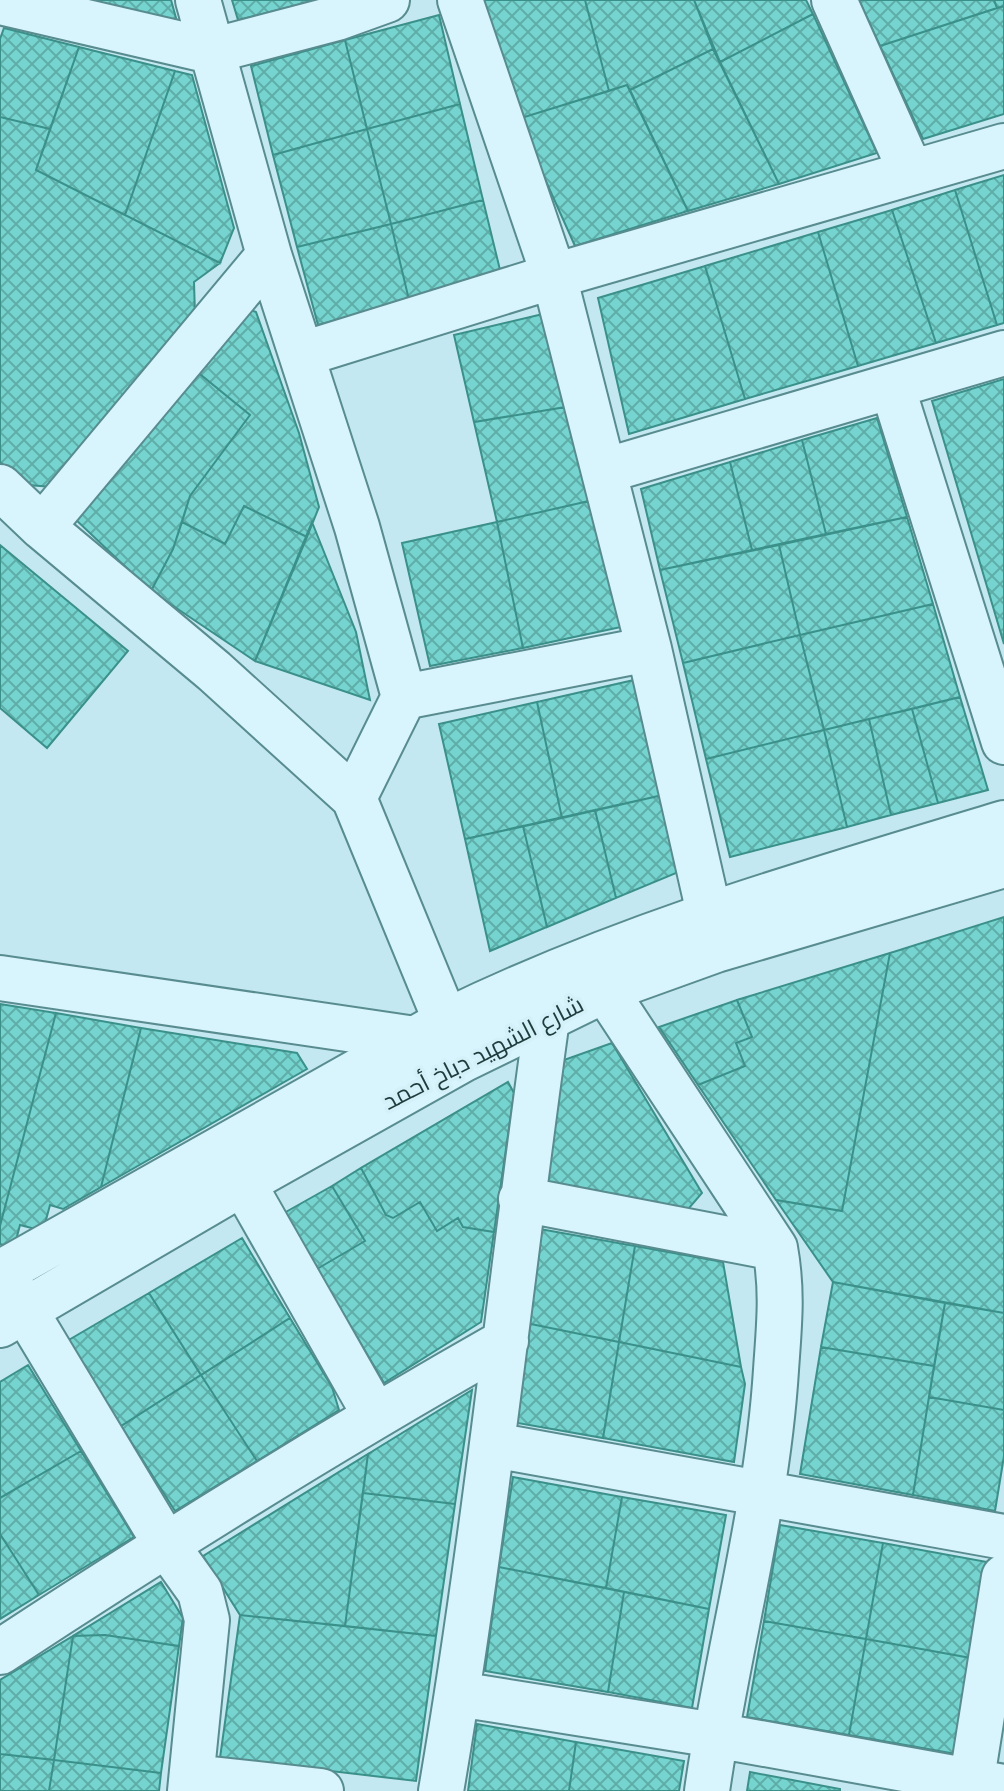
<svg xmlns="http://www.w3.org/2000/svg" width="1004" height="1791" viewBox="0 0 1004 1791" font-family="'Playfair Display',Cairo,serif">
<defs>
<pattern id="building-cross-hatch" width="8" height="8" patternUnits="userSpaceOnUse" patternTransform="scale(2)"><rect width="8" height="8" fill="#75d4cf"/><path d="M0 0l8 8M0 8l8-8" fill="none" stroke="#5fada9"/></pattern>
</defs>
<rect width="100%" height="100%" fill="#c3e8f2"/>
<path fill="url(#building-cross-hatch)" stroke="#3b908a" stroke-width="2" d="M78,0H171L178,25Z
M232,0H317L238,20Z
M484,0H585L609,91L518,119Z
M585,0H694L713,49L630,90L627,85L609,91Z
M694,0H806L813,14L720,62Z
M859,0H994L997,8L880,46Z
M994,0H1004V6L997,8Z
M1004,6V114L923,139L880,46Z
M813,14L877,153L779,184L720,62Z
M439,15L460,104L367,129L345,40Z
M4,28L79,47L50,129L0,117V39Z
M345,40L367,129L273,155L251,66Z
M79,47L175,71L125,215L36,170Z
M713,49L779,184L688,211L630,90Z
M175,71L192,75L234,228L220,263L125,215Z
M627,85L688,211L575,246L518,119Z
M460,104L483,200L391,224L367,129Z
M0,117L50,129L36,170L220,263L194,282L195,315L52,487L28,485L0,462Z
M367,129L391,224L297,247L273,155Z
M1004,175V323L997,325L955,190Z
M955,190L997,325L936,343L892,210Z
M483,200L501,274L409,300L391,224Z
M892,210L936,343L858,366L818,232Z
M391,224L409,300L318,325L297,247Z
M818,232L858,366L745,399L705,266Z
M705,266L745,399L629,434L598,298Z
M246,308L256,312L299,433L319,507L307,537L244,506L225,544L182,522L190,496L250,415L195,370Z
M543,314L566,407L474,422L454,335Z
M195,370L250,415L190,496L173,549L151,591L74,518Z
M1004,379V644L932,401Z
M566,407L589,501L497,522L474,422Z
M877,418L907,517L826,534L802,440Z
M802,440L826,534L752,550L730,462Z
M730,462L752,550L660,570L641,489Z
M589,501L621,627L523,648L497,522Z
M244,506L307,537L255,661L151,591L173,549L182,522L225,544Z
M907,517L933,604L800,635L779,545Z
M312,522L356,632L370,700L255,661Z
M497,522L523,648L430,666L402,543Z
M0,545L128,651L47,748L0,708Z
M779,545L800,635L683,663L660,570Z
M933,604L960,697L824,730L800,635Z
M800,635L824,730L706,759L683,663Z
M634,680L663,795L562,818L537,702Z
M960,697L988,790L938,803L912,709Z
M537,702L562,818L465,839L439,724Z
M912,709L938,803L891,815L869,719Z
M869,719L891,815L847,827L824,730Z
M824,730L847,827L730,857L706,759Z
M663,795L681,871L616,898L595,810Z
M595,810L616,898L547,927L523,826Z
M523,826L547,927L490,951L465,839Z
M1004,917V1313L833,1282L776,1200L842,1211L890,953Z
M890,953L842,1211L776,1200L698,1085L745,1066L736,1043L752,1037L737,1000Z
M737,1000L752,1037L736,1043L745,1066L698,1085L659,1027Z
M0,1004L56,1013L0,1226Z
M56,1013L141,1028L101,1187L63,1209L50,1205L43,1231L20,1225L14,1248L0,1244V1226Z
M141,1028L297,1053L307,1069L101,1187Z
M612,1043L702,1193L684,1214L545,1182L564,1060Z
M508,1082L514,1093L494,1232L463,1227L458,1218L437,1231L420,1202L393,1218L386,1215L361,1168Z
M361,1168L386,1215L393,1218L420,1202L437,1231L458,1218L463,1227L494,1232L481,1322L384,1383L317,1269L365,1241L332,1186Z
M332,1186L365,1241L317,1269L284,1213Z
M540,1229L635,1246L619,1342L526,1323Z
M242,1238L290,1318L201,1375L149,1293Z
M635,1246L723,1262L741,1367L619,1342Z
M833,1282L945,1303L934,1366L821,1347Z
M149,1293L201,1375L121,1426L67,1341Z
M945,1303L1004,1313V1410L929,1397Z
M290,1318L332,1387L339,1410L257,1461L201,1375Z
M526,1323L619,1342L603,1438L512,1422Z
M619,1342L741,1367L745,1384L734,1462L603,1438Z
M821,1347L934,1366L913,1495L800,1474Z
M28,1365L81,1451L0,1498V1382Z
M201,1375L257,1461L175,1511L121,1426Z
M472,1390L455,1504L363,1493L368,1454Z
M929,1397L1004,1410V1456L995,1511L913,1495Z
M81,1451L134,1537L39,1595L0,1534V1498Z
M368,1454L345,1626L240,1615L203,1556Z
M513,1477L622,1497L606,1588L499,1567Z
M363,1493L455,1504L436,1636L345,1626Z
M622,1497L726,1515L709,1609L606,1588Z
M780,1525L883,1543L866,1639L764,1621Z
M0,1534L39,1595L0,1619Z
M883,1543L987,1562L971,1658L866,1639Z
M499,1567L624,1592L608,1692L485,1671Z
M161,1582L183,1618L179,1646L105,1635L73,1636Z
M624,1592L709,1609L692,1708L608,1692Z
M240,1615L436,1636L416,1781L220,1758Z
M764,1621L866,1639L849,1735L747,1717Z
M105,1635L179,1646L161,1773L54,1760L73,1636Z
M73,1636L54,1760L0,1754V1680Z
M866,1639L971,1658L956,1754L849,1735Z
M477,1724L576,1742L569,1791H468Z
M576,1742L684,1761L679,1791H569Z
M0,1754L54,1760L49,1791H0Z
M54,1760L161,1773L159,1791H49Z
M750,1772L840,1789V1791H747Z"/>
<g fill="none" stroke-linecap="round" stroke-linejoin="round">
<g stroke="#588c8f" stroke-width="48">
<path id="minor" d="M198,0L269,255L357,527L404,697L354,798
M460,0L554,276L649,649L709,913
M834,0L911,172
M0,2L211,51L337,18L387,0
M303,354L554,276L1004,146
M892,386L1004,742
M604,471L1004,353
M0,487L42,527L214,671L354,798L461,1058
M42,527L269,255
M404,697L649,649
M0,978L415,1039
M605,990L775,1248C783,1292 779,1326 776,1370C767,1512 727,1650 707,1791
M243,1183L375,1415
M521,1199L775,1248
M5,1277L165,1543L200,1592L207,1620L190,1791
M493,1445L1004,1537
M0,1652C166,1543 333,1439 506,1341
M458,1694L715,1735L1004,1787
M193,1777L321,1791
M441,1791C485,1535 511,1276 547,1019
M970,1791L1004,1577"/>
</g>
<g stroke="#588c8f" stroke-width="48">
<path id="tertiary" d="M0,1273L447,1021C628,933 813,881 1004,823
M0,1325L243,1183L462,1060L605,990L716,950L1004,865"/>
</g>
<use href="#minor" stroke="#d8f4fc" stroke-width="44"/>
<use href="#tertiary" stroke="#d8f4fc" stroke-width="44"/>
</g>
<g text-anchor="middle" stroke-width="7" stroke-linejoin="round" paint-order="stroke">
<g font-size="24" fill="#1d3d3d" stroke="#d4f0f9">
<text transform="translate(483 1053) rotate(-27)" y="8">شارع الشهيد دباخ أحمد</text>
</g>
</g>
</svg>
